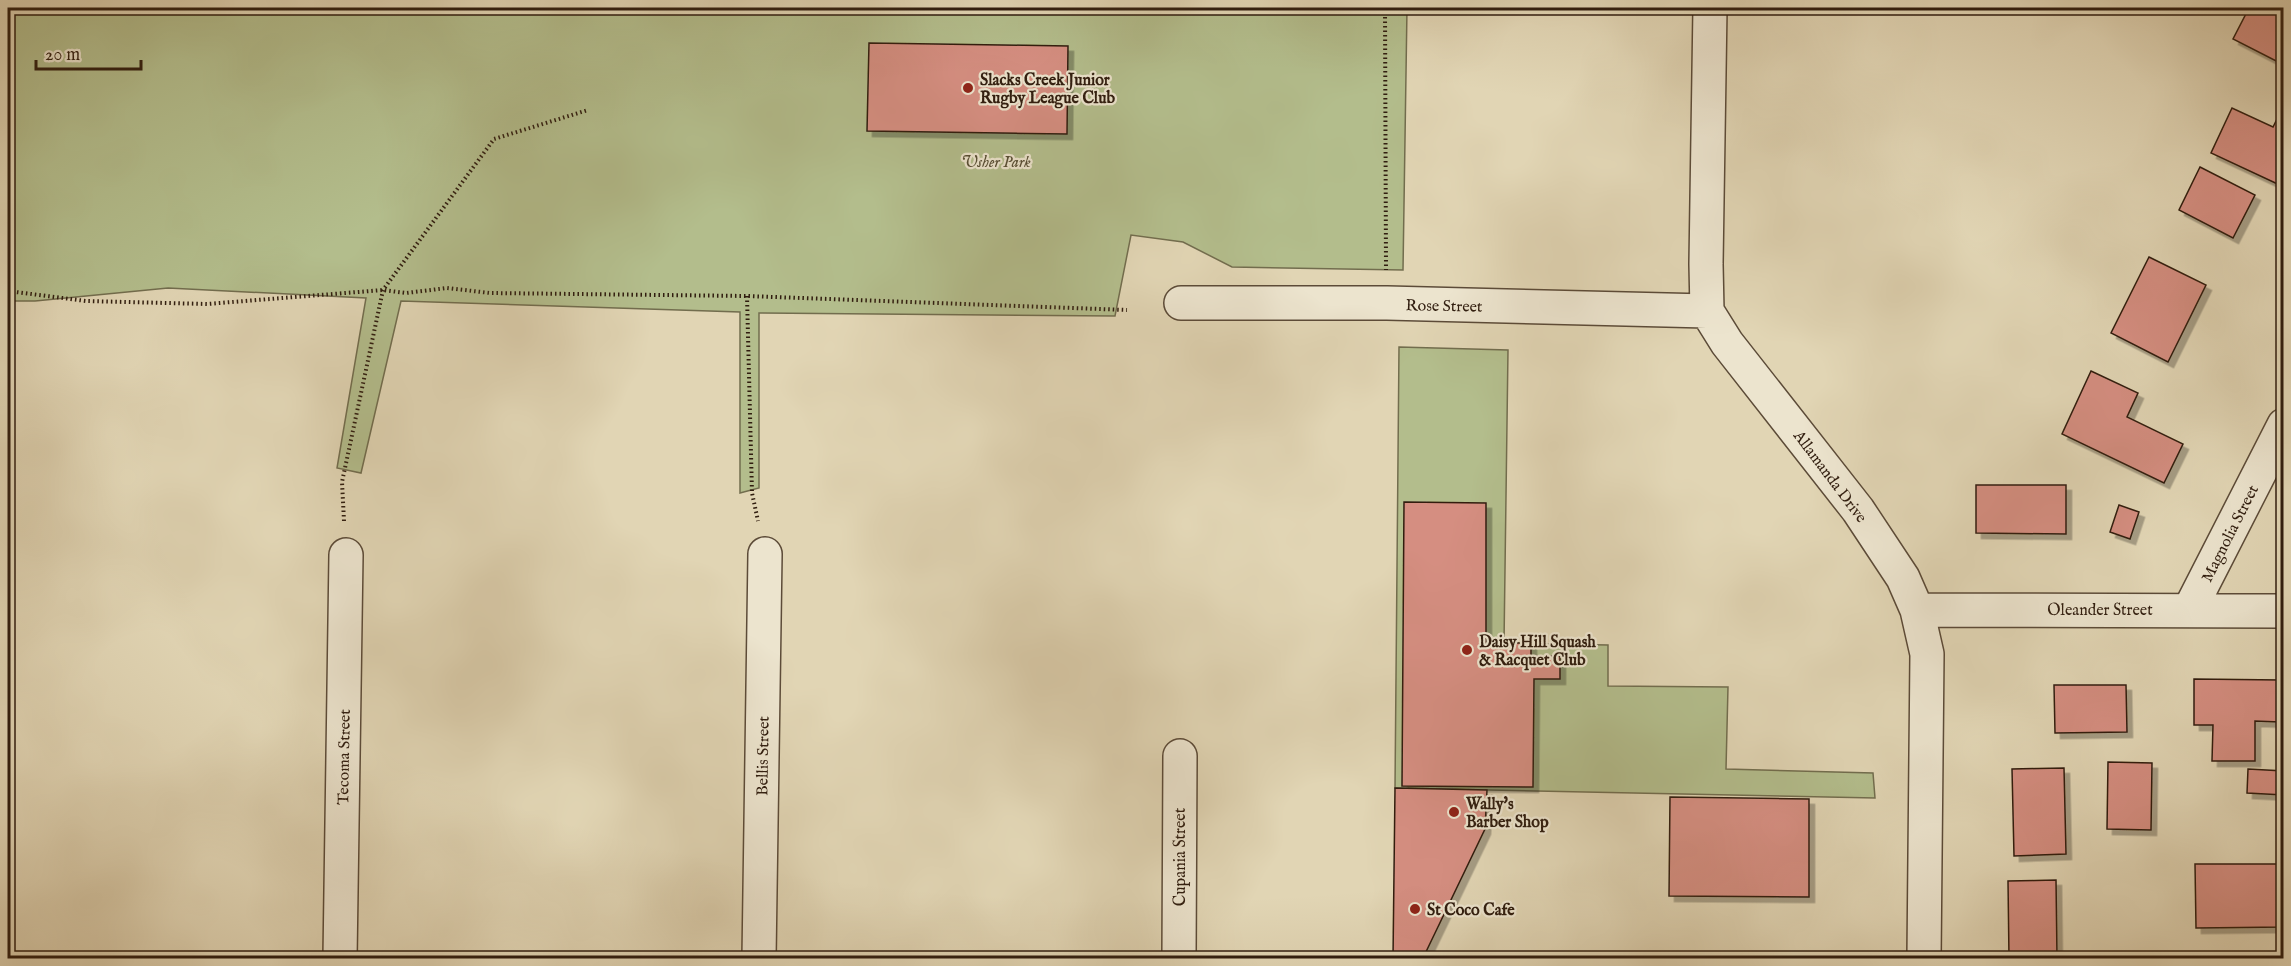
<svg xmlns="http://www.w3.org/2000/svg" width="2291" height="966" viewBox="0 0 2291 966" font-family="'IM FELL English',serif">
<defs>
<filter id="shadow"><feDropShadow dx="5.5" dy="5.5" stdDeviation="0" flood-color="#0004"/></filter>
</defs>
<rect width="100%" height="100%" fill="#e1d5b4"/>
<filter id="stains"><feTurbulence type="fractalNoise" baseFrequency=".00333" numOctaves="4"/><feColorMatrix values="0 0 0 0 .2 0 0 0 0 .09 0 0 0 0 .02 0 0 0 .5 -.17"/></filter>
<radialGradient id="worn" r=".72"><stop offset=".6" stop-color="#630" stop-opacity="0"/><stop offset="1" stop-color="#630" stop-opacity=".3"/></radialGradient>
<path fill="#b3bd8c" stroke="#726d4e" stroke-width="1.5" d="M8,8H1407L1403,270L1232,267L1183,242L1131,235L1115,316L759,313V488L740,493V312L401,301L361,473L337,468L366,298L168,288L35,301H8Z
M1399,347L1508,350L1504,643L1608,645V686L1728,687L1726,769L1873,773L1875,798L1395,788Z"/>
<path fill="#d58e81" stroke="#301d0f" stroke-width="1.5" filter="url(#shadow)" d="M2249,8H2284V65L2233,39Z
M869,43L1068,46L1067,134L867,131Z
M2284,105V187L2211,153L2232,108L2273,127Z
M2200,167L2255,195L2233,238L2179,210Z
M2149,257L2206,285L2168,362L2111,333Z
M2091,371L2138,393L2127,417L2183,444L2164,483L2062,434Z
M1976,485H2066V534L1976,533Z
M1404,502L1486,503V643H1531V656H1560V679H1534L1533,787L1402,786Z
M2119,505L2139,512L2130,539L2110,532Z
M2194,679L2281,680L2280,722L2255,721V761H2212L2213,725H2194Z
M2054,685H2126L2127,732L2055,733Z
M2108,762L2152,763L2151,830L2107,829Z
M2064,768L2066,854L2014,856L2012,769Z
M2248,769L2284,771V795L2247,793Z
M1395,788L1487,790L1485,829L1423,958H1393Z
M1670,797L1809,799V897L1669,896Z
M2195,864H2284V927L2196,928Z
M2056,880L2057,958H2009L2008,881Z"/>
<g fill="none" stroke-linecap="round" stroke-linejoin="round">
<g stroke="#5c4b38" stroke-width="36">
<path id="minor" d="M1710,8L1706,264L1707,311L1727,343L1858,510L1903,578L1917,610L1927,654L1924,958
M1181,303H1387L1707,311
M2190,609L2284,425
M1917,610L2284,611
M340,958L346,555
M759,958L765,554
M1179,958L1180,756"/>
</g>
<path stroke="#301d0f" stroke-width="4" stroke-dasharray="1.5 3" stroke-linecap="butt" d="M1385,8L1386,270
M8,291L86,301L207,304L383,290L406,293L447,288L490,293L747,296L1127,310
M747,296L752,493L758,521
M344,521L342,482L383,290L494,139L588,110"/>
<use href="#minor" stroke="#ece4ce" stroke-width="33"/>
</g>
<g fill="#8f2418" stroke="#ece4ce" stroke-width="2">
<circle cx="968" cy="88" r="6"/>
<circle cx="1467" cy="650" r="6"/>
<circle cx="1454" cy="812" r="6"/>
<circle cx="1415" cy="909" r="6"/>
</g>
<g text-anchor="middle" stroke-width="4.5" stroke-linejoin="round" paint-order="stroke">
<g font-size="16" font-weight="bold" fill="#301d0f" stroke="#ece4ce" text-anchor="start">
<text x="980" y="85">Slacks Creek Junior<tspan x="980" dy="18">Rugby League Club</tspan></text>
<text x="1479" y="647">Daisy Hill Squash<tspan x="1479" dy="18">&amp; Racquet Club</tspan></text>
<text x="1466" y="809">Wally's<tspan x="1466" dy="18">Barber Shop</tspan></text>
<text x="1427" y="915">St Coco Cafe</text>
</g>
<g font-size="16" font-style="italic" fill="#574d34" stroke="#ece4ce">
<text x="996" y="167">Usher Park</text>
</g>
<g font-size="16" fill="#301d0f" stroke="#ece4ce">
<text transform="translate(1444 305) rotate(1)" y="6">Rose Street</text>
<text transform="translate(1831 476) rotate(53)" y="6">Allamanda Drive</text>
<text transform="translate(2229 533) rotate(-63)" y="6">Magnolia Street</text>
<text x="2100" y="615">Oleander Street</text>
<text transform="translate(762 756) rotate(-89)" y="6">Bellis Street</text>
<text transform="translate(343 757) rotate(-89)" y="6">Tecoma Street</text>
<text transform="translate(1179 857) rotate(-90)" y="6">Cupania Street</text>
</g>
</g>
<rect width="2291" height="966" fill="none" stroke="#e1d5b4" stroke-width="30"/>
<rect x="9" y="9" width="2273" height="948" fill="none" stroke="#301d0f" stroke-width="3"/>
<rect x="15" y="15" width="2261" height="936" fill="none" stroke="#301d0f" stroke-width="1.5"/>
<path d="M36 60v9h105v-9" fill="none" stroke="#301d0f" stroke-width="3"/>
<text x="45" y="60" font-size="18" fill="#301d0f" stroke="#ece4ce" stroke-width="4.5" paint-order="stroke">20 m</text>
<rect width="100%" height="100%" filter="url(#stains)"/>
<rect width="100%" height="100%" fill="url(#worn)"/>
</svg>
